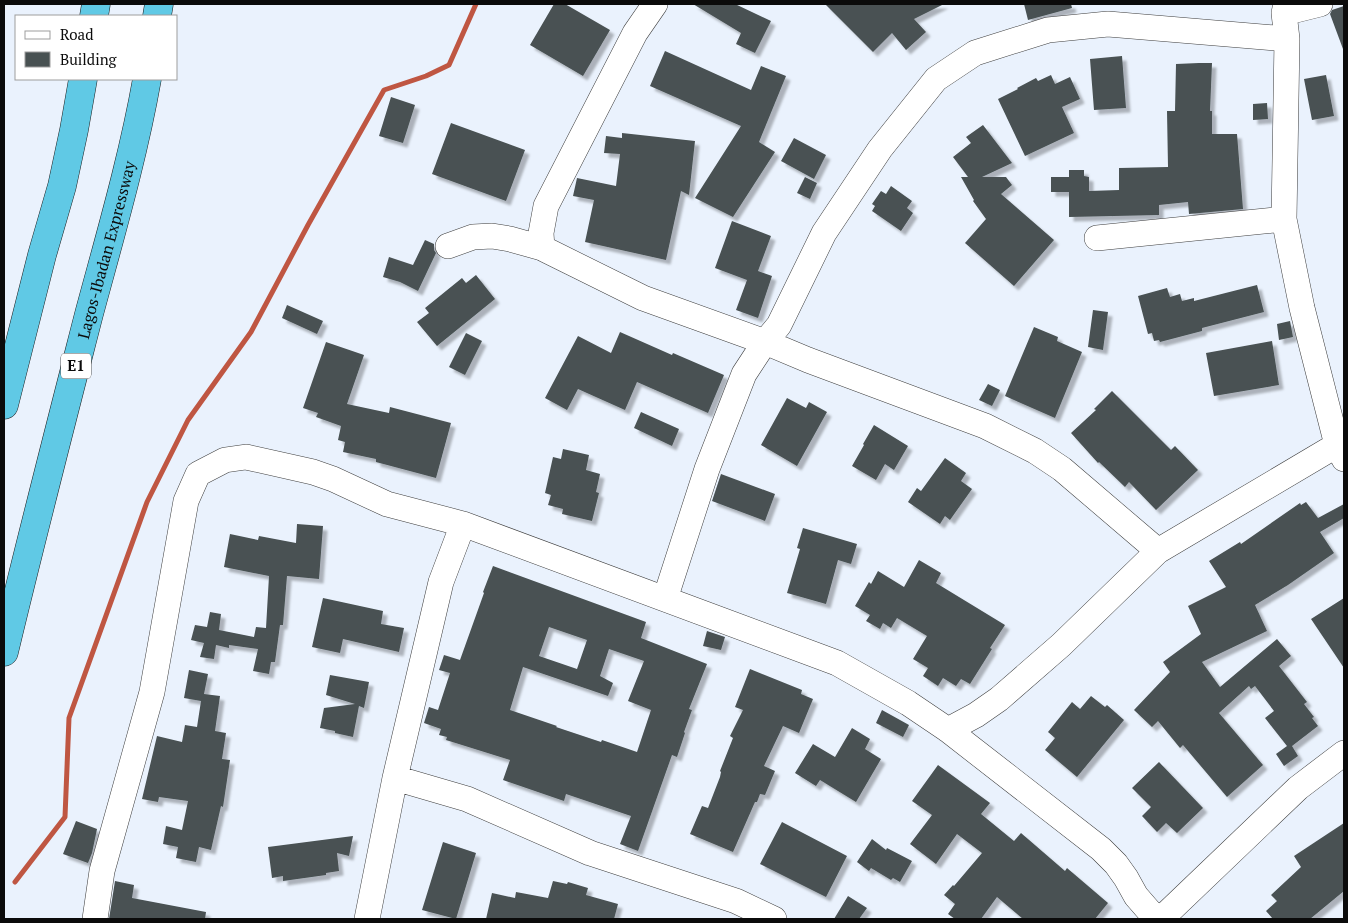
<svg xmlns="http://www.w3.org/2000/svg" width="1348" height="923" viewBox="0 0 1348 923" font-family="'PT Serif',serif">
<defs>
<filter id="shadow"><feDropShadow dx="4.5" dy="4.5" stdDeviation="1" flood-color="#0004"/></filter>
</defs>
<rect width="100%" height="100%" fill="#eaf2fd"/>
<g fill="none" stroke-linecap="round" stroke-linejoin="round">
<path stroke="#bf5642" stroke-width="5" d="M15,882L65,817L69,718L147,502L188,420L251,332L308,225L384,90L426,76L449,65L476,4"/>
</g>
<path fill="#485152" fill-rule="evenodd" filter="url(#shadow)" d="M554,4H565L610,30L583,76L530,45Z
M693,4H735L771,21L755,53L736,44L741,33Z
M825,4H944L914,19L926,32L906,50L892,33L873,52Z
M1024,4H1071L1072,8L1028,20Z
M1344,6V48L1343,49L1330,14L1332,10Z
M665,51L751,90L761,66L786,76L759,142L775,152L733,217L695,198L741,126L650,86Z
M1122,56L1126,108L1094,110L1090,59Z
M1199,63H1212L1210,111H1212V134H1237L1243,209L1189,214L1188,202L1159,205V215L1069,217V192H1051V177H1069V170H1084V176L1089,177V191L1119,190V168L1168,167L1167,111H1175L1176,64Z
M1051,75L1055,84L1070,77L1080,99L1062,107L1074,133L1025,156L998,99L1018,89L1017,88L1036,78L1038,81Z
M1326,75L1334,116L1312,120L1304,79Z
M391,97L415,105L403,143L379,136Z
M1267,103L1268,119L1253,120V104Z
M451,123L525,150L506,201L432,174Z
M983,125L1012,163L982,177H1006L1012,185L1001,194L1054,240L1014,286L965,243L986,219L973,201L974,200L961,177H968L953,157L971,143L966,137Z
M622,133L695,141L689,195L681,191L666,260L585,242L594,200L573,196L577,178L616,186L620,154L604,153L606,136L622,138Z
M794,138L826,155L814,179L781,161Z
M805,177L817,183L810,199L797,193Z
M891,186L912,201L907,208L913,213L901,231L872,211L875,206L872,204L881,191L886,194Z
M732,221L771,236L758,271L772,276L758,318L736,310L747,280L715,268Z
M425,240L434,244V250L436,253L418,291L400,282L383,277L389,257L413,265Z
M476,275L495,299L437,346L417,322L429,313L425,308L462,278L466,283Z
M1257,285L1264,312L1202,328V331L1160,342L1159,340L1154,341L1152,333L1148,334L1138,296L1167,288L1170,297L1180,294L1182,301L1194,298V301Z
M287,305L323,321L317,334L282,318Z
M1093,310L1108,312L1103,350L1088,347Z
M1290,321L1293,337L1279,340L1277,324Z
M1034,327L1058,337L1057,341L1082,352L1055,418L1005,396Z
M620,332L672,355L673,353L724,375L708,413L637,382L625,410L578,389L567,410L545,398L578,336L611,353Z
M466,333L482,341L465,375L449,367Z
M1272,341L1279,385L1214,396L1206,353Z
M326,342L364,355L347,404L389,413L390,407L451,423L436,478L376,462V459L343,452L345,442L338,440L341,426L316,417L318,413L303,408Z
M988,384L1000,390L992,406L979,400Z
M1112,391L1171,450L1175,446L1198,470L1156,510L1129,482L1125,487L1099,462L1098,463L1071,433L1096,410L1094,409Z
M787,398L806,408L809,402L827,412L797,466L761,445Z
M641,412L679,429L672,446L634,428Z
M874,425L908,446L894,470L885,464L876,480L852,466L864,445L863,444Z
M563,449L589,455L586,470L600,474L596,492L599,493L592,521L562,514L563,509L548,505L551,495L545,493L553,457L561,459Z
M945,458L966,473L961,481L972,489L950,520L945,516L940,524L908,502L917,488L921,491Z
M721,474L775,494L765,521L712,501Z
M1306,502L1318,518L1344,504V518L1320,532L1334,553L1288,585L1255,605L1267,631L1202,662L1220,687L1277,639L1291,656L1279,666L1307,702L1304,704L1314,717L1312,718L1318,726L1292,746L1298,756L1284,766L1276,754L1287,746L1265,718L1274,711L1255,686L1251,689L1249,686L1219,713L1263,765L1227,797L1183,745L1180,748L1158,721L1152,727L1134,710L1170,672L1163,662L1201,634L1188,606L1226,587L1209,561L1240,542L1241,544L1300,503L1301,505Z
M297,524L323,526L319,579L287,576L283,625H280L275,662H271L269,674L253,671L258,649L229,645V648L216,645L214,659L200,657L204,643L191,640L195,625L207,627L210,612L221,614L219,630L254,637L256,627L266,628L269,576L224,567L230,534L258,540L259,536L296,543Z
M803,528L857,544L851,564L838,560L826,604L787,593L800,549L797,548Z
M919,560L941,573L936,583L1005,625L990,648L992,649L970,684L961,679L956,686L943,678L938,686L923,676L928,668L913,659L927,636L897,618L891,628L883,623L880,629L866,621L870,615L855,606L869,582L871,584L878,571L904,587Z
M493,566L646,622L641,638L707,664L689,709L692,710L684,732L685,733L677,757L672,755L638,851L620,844L631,816L566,794L564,801L503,780L510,760L446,740L447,737L439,735L441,729L424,723L429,707L438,710L450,673L439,670L444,655L460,660L484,593L483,592ZM549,627L587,640L577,669L539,656ZM609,649L644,661L628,701L651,710L637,752L602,740L601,742L556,727L557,726L510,710L523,667L608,696L613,683L600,676Z
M323,598L383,611L381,624L404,628L399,652L343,639L340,653L312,647Z
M1344,598V668L1311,619Z
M707,631L725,637L721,650L703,646Z
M750,669L802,690L801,694L813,699L799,733L783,726L764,766L775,771L765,795L760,794L757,802H755L733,852L690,834L702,806L708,808L720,777L721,772L720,771L733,738L730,736L743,710L735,707Z
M189,670L208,674L204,694L220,696L215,731L226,733L222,759L230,760L223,807L221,806L211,850L199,847L196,862L176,858L178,847L163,844L166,826L182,830L188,801L159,797L158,802L142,799L157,736L182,742L185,725L197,727L201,701L184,698Z
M330,675L369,682L364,708L359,706L353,737L335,733V731L320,728L324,708L355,704L326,695Z
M1091,696L1105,707L1107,705L1124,720L1077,777L1045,750L1055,738L1048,732L1072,702L1080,709Z
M882,710L909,725L903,737L876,723Z
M852,728L870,739L865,749L881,759L856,802L820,780L816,786L795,773L813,744L835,757Z
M1159,762L1203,808L1177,833L1166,823L1157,832L1142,816L1151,807L1132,788Z
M938,765L990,803L981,814L1014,841L1021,833L1065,871L1067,868L1108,903L1095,919H1023L997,897L981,919H955L948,914L955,904L944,895L953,885L954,886L982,853L957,834L936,864L910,844L932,815L912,801Z
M76,821L97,829L92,853L88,863L63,854Z
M782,822L847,856L826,897L760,864Z
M1344,823V891L1310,919H1273L1266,911L1277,901L1271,895L1301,867L1294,856Z
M353,836L349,856L337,853L339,871L326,873V875L283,881V876L272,878L268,847Z
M872,839L886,850L887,848L912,861L900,882L893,878L891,880L871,868L869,871L857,862Z
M443,842L476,853L456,919L422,910Z
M115,881L134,885L132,898L206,912L205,919H109Z
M553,881L567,884L568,882L588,888L586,895L618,904L614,919H486L492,893L515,898L516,892L548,898Z
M848,896L867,908L859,919H834Z"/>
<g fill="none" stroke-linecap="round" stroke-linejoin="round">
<g stroke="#3e3e3e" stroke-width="26">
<path id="minor" d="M1286,4L1284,13L1287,39L1284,219L1302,308L1337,445L1344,459
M1284,13L1320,4
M1097,238L1284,219
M448,246L473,237L492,236L510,239L542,248L643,298L765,342L808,360L985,426L1035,451L1062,469L1158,551
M542,248L541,233L546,206L635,33L655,4
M665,599L707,469L744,374L765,342L779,325L824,233L880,149L936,79L975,53L1048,30L1108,24L1287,39
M948,730L976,715L999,699L1061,645L1158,551L1337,445
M395,778L467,799L590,853L736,901L774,919
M95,919L102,871L152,692L186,501L198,474L225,460L246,457L313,472L333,479L387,504L463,524L837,663L908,703L948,730L1101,849L1116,864L1126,878L1136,896L1156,919
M367,919L395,778L441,582L463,524
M1161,919L1298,788L1344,753"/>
</g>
<g stroke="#1c1c1c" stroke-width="29">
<g id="highway">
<path d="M94,16L96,4"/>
<path d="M157,16L159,4"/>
<path d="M4,405L42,255L62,186L74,130L83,79"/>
<path id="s1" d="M4,652C31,539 60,427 89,314C110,236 133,158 147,79"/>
</g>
</g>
<use href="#minor" stroke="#fff" stroke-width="25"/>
<use href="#highway" stroke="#60c9e5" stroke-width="28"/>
</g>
<g text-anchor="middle" stroke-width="5" stroke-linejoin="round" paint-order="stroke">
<rect fill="#fff" stroke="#545454" stroke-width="1" x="61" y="353.5" width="30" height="25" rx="4"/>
<g font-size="15" font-weight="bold" fill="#0b0b0b">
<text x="76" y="371">E1</text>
</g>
<g font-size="16" fill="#0b0b0b" stroke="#fff">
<text dy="6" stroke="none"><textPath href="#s1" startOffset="415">Lagos-Ibadan Expressway</textPath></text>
</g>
</g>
<rect width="1348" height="923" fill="none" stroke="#0b0b0b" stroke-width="10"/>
<rect x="15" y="15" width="162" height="65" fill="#ffffff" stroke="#9d9d9d"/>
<rect x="25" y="31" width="25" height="8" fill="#ffffff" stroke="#9d9d9d"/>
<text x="60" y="40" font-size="15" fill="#0b0b0b">Road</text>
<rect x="25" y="52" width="25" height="15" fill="#485152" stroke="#9d9d9d"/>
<text x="60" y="65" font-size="15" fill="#0b0b0b">Building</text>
</svg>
